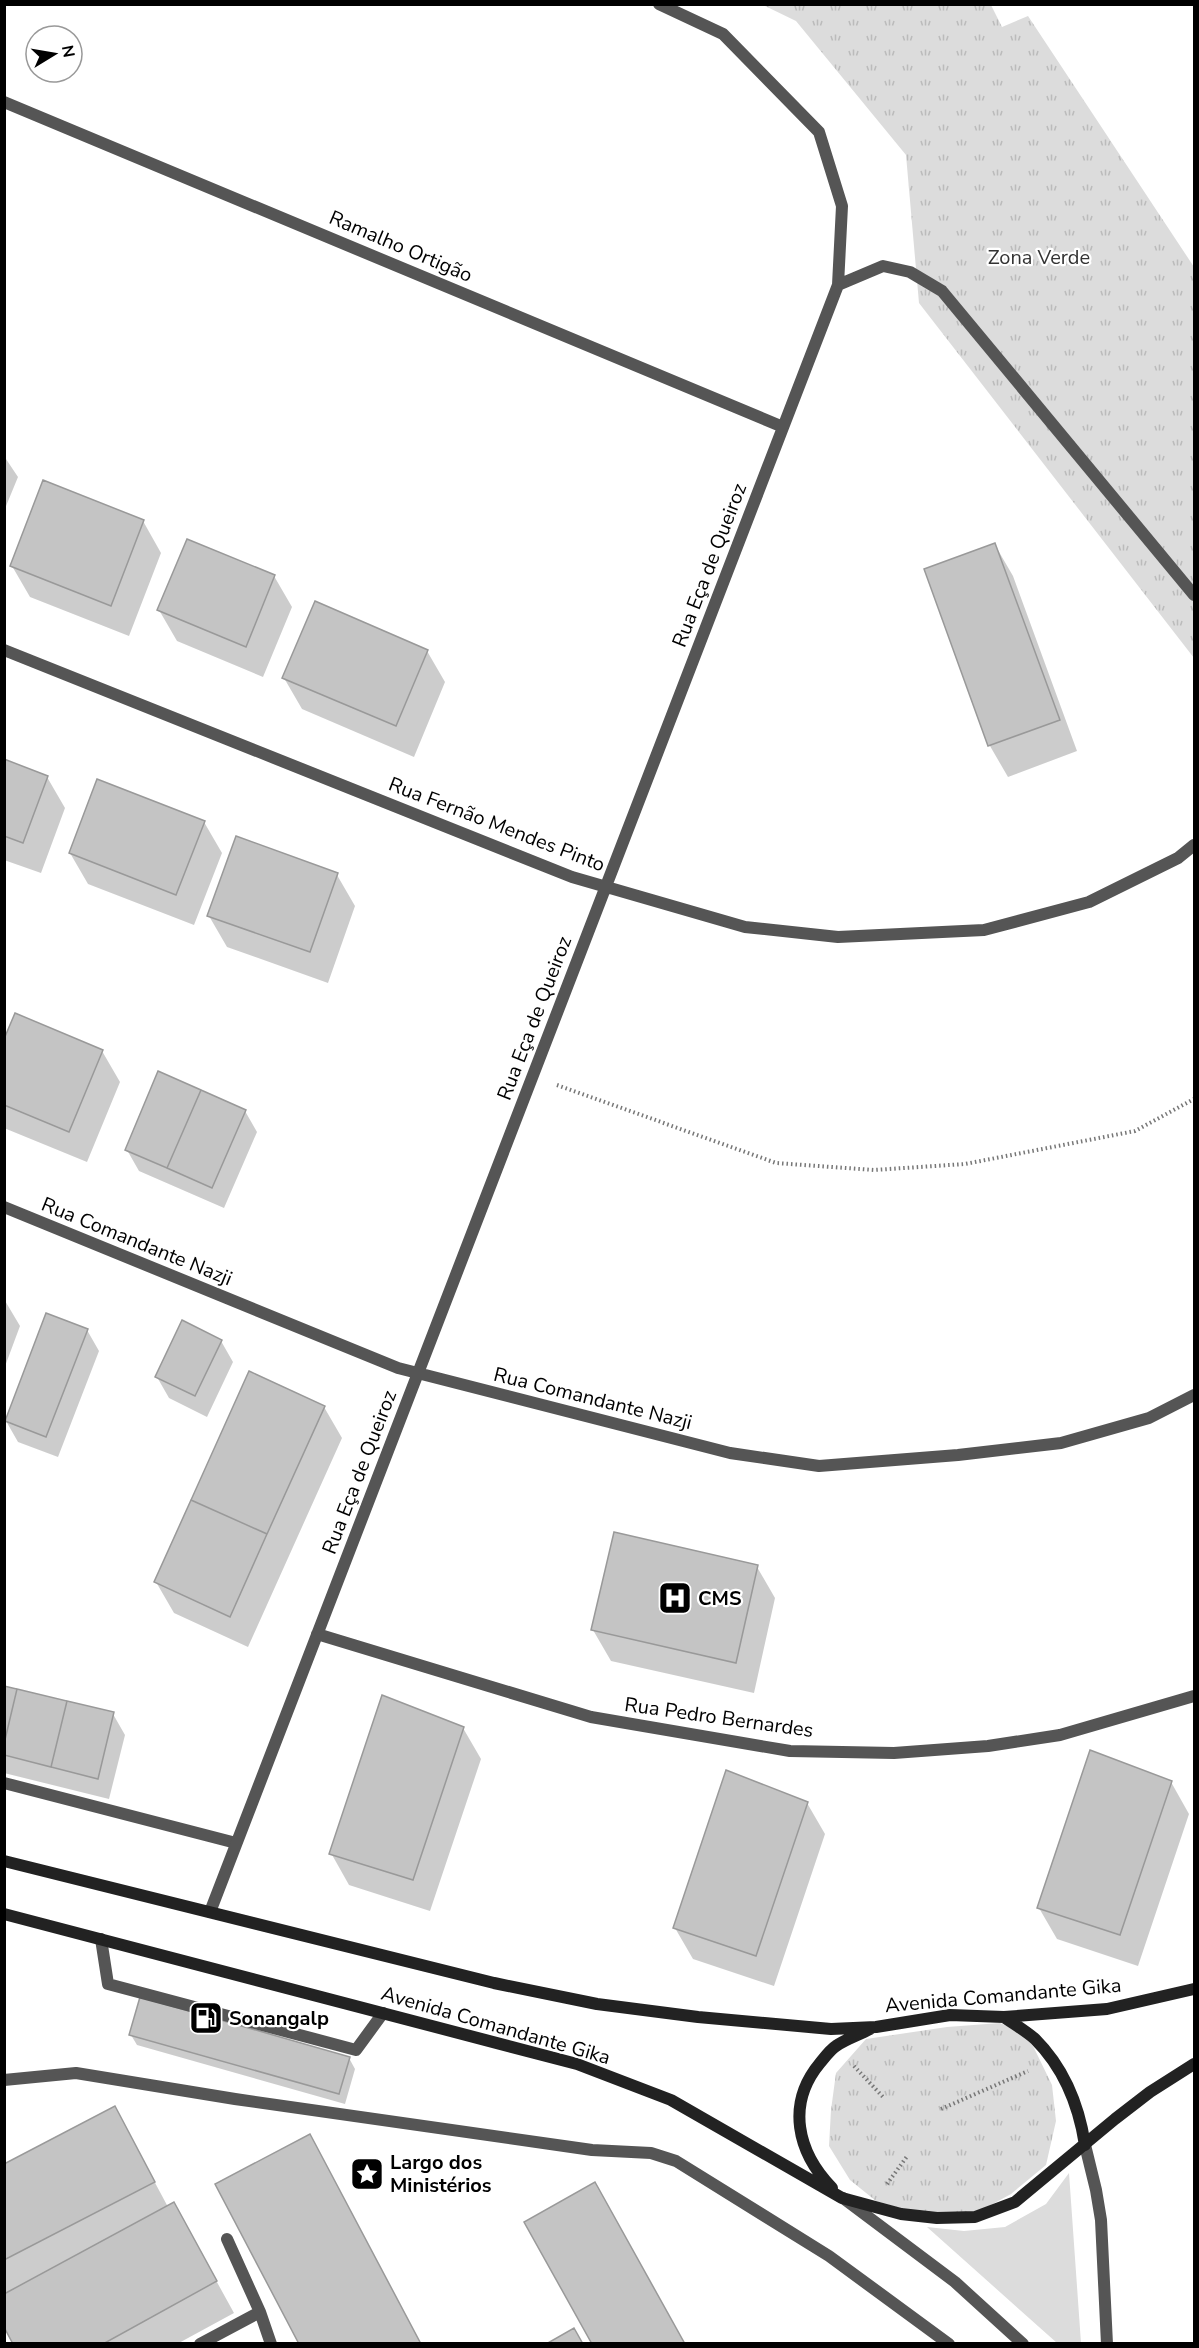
<svg xmlns="http://www.w3.org/2000/svg" width="1199" height="2348" viewBox="0 0 1199 2348" font-family="'Nunito Sans',sans-serif">
<defs>
<pattern id="park-tufts" width="24" height="20" patternUnits="userSpaceOnUse" patternTransform="scale(1.5)"><rect width="24" height="20" fill="#dcdcdc"/><path d="M3 7l-1-3M5 7V3M7 7l1-3M15 17l-1-3M17 17v-4M19 17l1-3" fill="none" stroke="#bbb"/></pattern>
</defs>
<rect width="100%" height="100%" fill="#fff"/>
<path fill="#dcdcdc" d="M1069,2173L1081,2343H1057L927,2227L964,2231L1005,2227L1046,2204Z"/>
<path fill="url(#park-tufts)" d="M763,5H991L1002,27L1028,16L1194,267V658L919,303L906,155L796,21Z
M1000,2023L1025,2034L1034,2048L1052,2085L1056,2121L1046,2165L1011,2194L980,2211L940,2220L876,2201L850,2180L829,2146L831,2110L836,2073L866,2039L947,2027Z"/>
<path fill="#0003" d="M4,456L18,477L4,511Z
M143,521L161,553L129,636L30,597L12,566Z
M995,545L1013,576L1077,751L1008,777L990,746L926,570Z
M274,576L292,607L263,677L177,641L159,610Z
M427,651L445,682L414,757L302,709L284,678Z
M4,761L47,777L65,808L41,873L4,860Z
M204,822L222,853L194,925L88,884L70,853Z
M337,875L355,906L328,983L227,947L209,916Z
M4,1043L102,1051L120,1082L87,1162L4,1128Z
M245,1111L257,1132L224,1208L139,1171L127,1150Z
M4,1299L20,1326L4,1369Z
M87,1330L99,1351L58,1457L18,1442L6,1421Z
M221,1341L233,1362L207,1417L169,1398L157,1377Z
M324,1407L342,1438L248,1647L174,1613L156,1582Z
M757,1567L775,1598L754,1693L611,1661L593,1630Z
M4,1687L113,1714L125,1735L109,1799L4,1773Z
M463,1728L481,1759L430,1911L349,1885L331,1853Z
M1171,1782L1189,1814L1138,1966L1057,1939L1039,1908Z
M807,1803L825,1834L774,1986L693,1959L675,1928Z
M131,2035L349,2058L355,2069L345,2104L137,2045Z
M115,2108L168,2207L191,2235L234,2313L177,2344H15L4,2324V2165Z"/>
<path fill="#c4c4c4" stroke="#999" stroke-width="1.5" d="M43,480L144,520L111,606L10,566Z
M187,539L275,575L246,647L157,610Z
M995,543L1060,720L988,746L924,569Z
M315,601L428,650L396,726L282,678Z
M4,759L48,776L23,843L4,836Z
M97,779L205,821L176,895L69,853Z
M236,836L338,873L310,952L207,916Z
M15,1013L103,1050L69,1132L4,1105V1039Z
M158,1071L201,1090L167,1168L125,1150Z
M201,1090L246,1110L212,1188L167,1168Z
M46,1313L88,1329L46,1437L5,1421Z
M182,1320L222,1340L195,1396L155,1377Z
M249,1371L325,1406L267,1534L191,1500Z
M191,1500L267,1534L230,1617L154,1582Z
M614,1532L758,1565L736,1663L591,1630Z
M4,1686L17,1689L4,1744Z
M17,1689L67,1701L51,1767L4,1755V1744Z
M382,1695L464,1727L413,1880L329,1854Z
M67,1701L114,1712L98,1779L51,1767Z
M1090,1750L1172,1781L1120,1935L1037,1908Z
M726,1770L808,1802L756,1956L673,1928Z
M140,1997L350,2057L339,2094L129,2035Z
M115,2106L155,2182L4,2260V2164Z
M310,2134L421,2344H299L215,2184Z
M595,2182L685,2344H592L524,2222Z
M174,2202L217,2281L103,2344H13L4,2327V2294Z
M574,2328L583,2344H546Z"/>
<g fill="none" stroke-linecap="round" stroke-linejoin="round">
<path stroke="#777" stroke-width="4" stroke-dasharray="1.5 3" stroke-linecap="butt" d="M557,1085L776,1163L874,1170L965,1164L1135,1131L1194,1099
M854,2066L884,2098
M941,2109L1028,2071
M887,2184L908,2155"/>
<path stroke="#555" stroke-width="12" d="M4,1783L236,1843
M101,1939L108,1984L356,2050L383,2013
M4,2080L76,2073L235,2099L592,2150L651,2153L676,2161L829,2256L949,2344
M227,2239L260,2312L271,2344
M200,2344L260,2312"/>
<path stroke="#555" stroke-width="12" d="M4,102L783,427
M838,285L883,266L910,272L942,291L1194,595
M4,650L572,877L745,927L838,937L984,930L1089,902L1178,858L1194,845
M4,1207L398,1368L730,1453L819,1466L958,1455L1061,1443L1149,1418L1194,1395
M317,1634L591,1717L790,1751L894,1753L988,1746L1060,1735L1194,1696
M210,1912L838,285L842,206L819,132L723,34L659,4
M1085,2145L1096,2190L1101,2220L1107,2344
M843,2198L955,2282L1023,2344"/>
<path stroke="#222" stroke-width="12" d="M4,1861L494,1983L597,2004L698,2017L831,2029L876,2027L950,2015L1004,2017L1107,2009L1194,1989
M4,1914L577,2064L671,2100L842,2198L901,2214L937,2218L975,2217L1015,2202L1115,2119L1150,2092L1194,2064
M1004,2017C1014,2024 1026,2031 1035,2039C1064,2068 1079,2106 1085,2145
M832,2188C797,2152 786,2104 820,2063C825,2057 830,2050 836,2046C846,2039 859,2035 870,2029"/>
</g>
<defs>
<g id="hospital-square" transform="scale(1.725)"><rect x="-9" y="-9" width="18" height="18" rx="4" fill="#000" stroke="#fff"/><path d="M-5-5h3v3.5h4V-5h3V5h-3V1.5h-4V5h-3Z" fill="#fff"/></g>
<g id="fuel-square" transform="scale(1.725)"><rect x="-9" y="-9" width="18" height="18" rx="4" fill="#000" stroke="#fff"/><path d="M-5.5-6h7V0h2V4h1.3V-2.5L3-4.5l.8-.8L6-3V5H2.5V1h-1V6h-7ZM-4.2-4.7v3.2H.2V-4.7Z" fill="#fff"/></g>
<g id="sight-square" transform="scale(1.725)"><rect x="-9" y="-9" width="18" height="18" rx="4" fill="#000" stroke="#fff"/><path d="M0-6L1.8-2.2L6-1.7L2.9 1.2L3.7 5.4L0 3.3L-3.7 5.4L-2.9 1.2L-6-1.7L-1.8-2.2Z" fill="#fff"/></g>
</defs>
<g fill-rule="evenodd">
<use href="#hospital-square" x="675" y="1598"/>
<use href="#fuel-square" x="206" y="2018"/>
<use href="#sight-square" x="367" y="2174"/>
</g>
<g text-anchor="middle" stroke-width="4.5" stroke-linejoin="round" paint-order="stroke">
<g font-size="20" fill="#000" stroke="#fff">
<text transform="translate(401 246) rotate(23)" y="7">Ramalho Ortigão</text>
<text transform="translate(709 565) rotate(-69)" y="7">Rua Eça de Queiroz</text>
<text transform="translate(497 824) rotate(21)" y="7">Rua Fernão Mendes Pinto</text>
<text transform="translate(534 1018) rotate(-69)" y="7">Rua Eça de Queiroz</text>
<text transform="translate(137 1241) rotate(22)" y="7">Rua Comandante Nazji</text>
<text transform="translate(593 1398) rotate(14)" y="7">Rua Comandante Nazji</text>
<text transform="translate(359 1472) rotate(-69)" y="7">Rua Eça de Queiroz</text>
<text transform="translate(719 1717) rotate(8)" y="7">Rua Pedro Bernardes</text>
<text transform="translate(1003 1995) rotate(-5)" y="7">Avenida Comandante Gika</text>
<text transform="translate(496 2025) rotate(16)" y="7">Avenida Comandante Gika</text>
</g>
<g font-size="20" fill="#333" stroke="#fff">
<text x="1039" y="264">Zona Verde</text>
</g>
<g font-size="20" font-weight="bold" fill="#000" stroke="#fff" text-anchor="start">
<text x="698" y="1605">CMS</text>
<text x="229" y="2025">Sonangalp</text>
<text x="390" y="2169">Largo dos<tspan x="390" dy="23">Ministérios</tspan></text>
</g>
</g>
<rect width="1199" height="2348" fill="none" stroke="#000000" stroke-width="12"/>
<g transform="translate(54 54) rotate(79)"><circle r="28" fill="#ffffff" stroke="#999999" stroke-width="1.5"/>
<path d="M0-4.5L10 22L0 15L-10 22Z" fill="#000000"/>
<text y="-9" font-size="16" font-weight="bold" text-anchor="middle" fill="#000000">N</text>
</g>
</svg>
